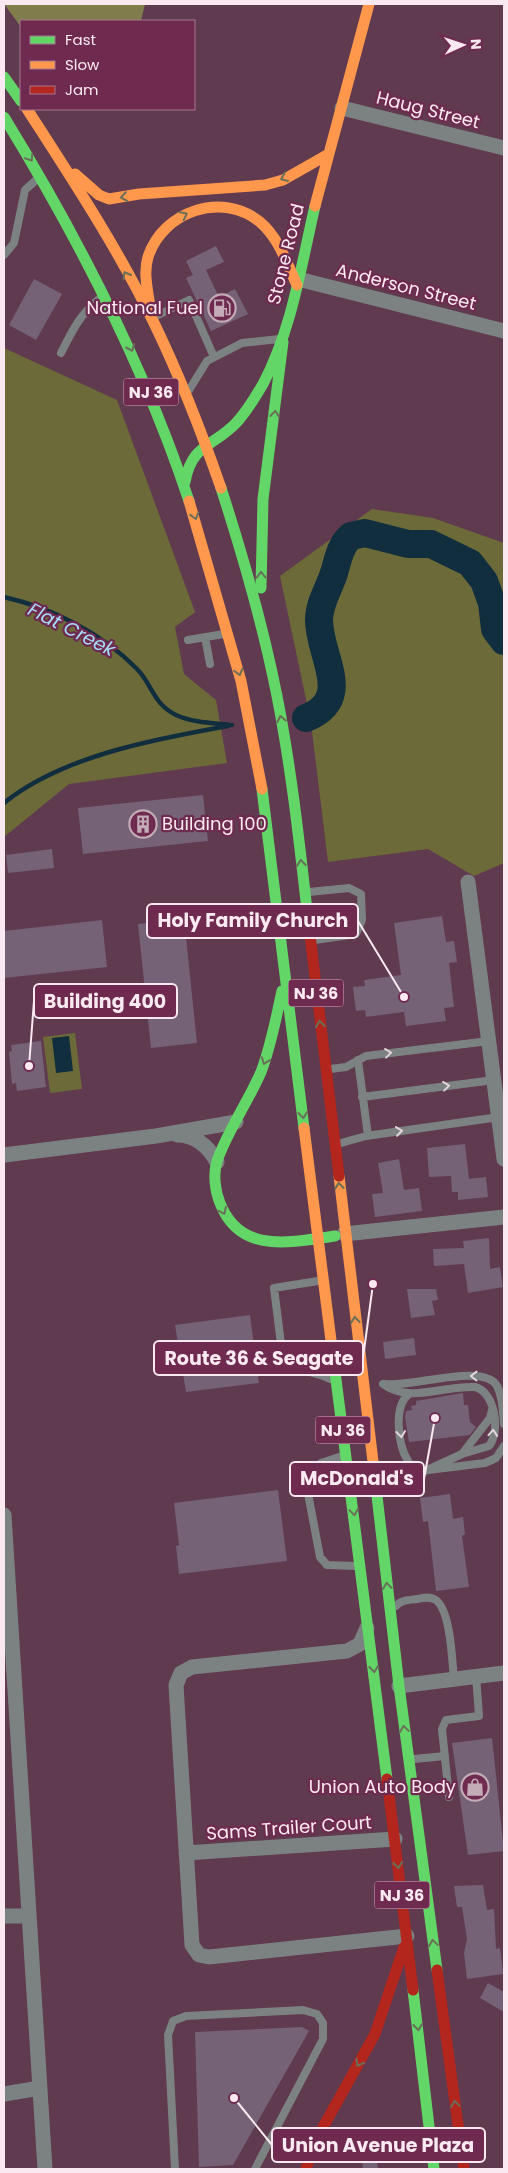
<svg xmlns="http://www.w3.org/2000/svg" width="508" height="2173" viewBox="0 0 508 2173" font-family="Poppins,sans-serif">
<rect width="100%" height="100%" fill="#603a4e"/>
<path fill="#6d6a3a" d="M4,348L117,400L195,612L175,627L184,674L216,700L227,763L69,784L4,837Z
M372,509L433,518L504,543V863L474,876L428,849L328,862L311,723L280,576Z
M75,1033L82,1089L50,1093L43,1037Z"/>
<path fill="#807c4b" d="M4,4H145L141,21H21V27Z"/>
<path fill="#112e3e" d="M69,1036L73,1071L56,1073L52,1038Z"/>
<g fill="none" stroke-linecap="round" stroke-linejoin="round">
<path stroke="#112e3e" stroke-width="4.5" d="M4,597C52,608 102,633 137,669C152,684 153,704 176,715C193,723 214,723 232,725
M4,803C62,756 155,739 228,726"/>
<path stroke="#112e3e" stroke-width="28" d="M306,718C355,698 319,657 319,620C319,603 329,589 334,573C338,560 340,545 351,536L365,533L408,544H431L470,563L484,581L492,603L495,629L504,641"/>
</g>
<path fill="#756276" d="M216,246L224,262L206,270L219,297L235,289L248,314L211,331L186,278L193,275L186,261Z
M34,279L62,294L36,340L9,325Z
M203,795L208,841L83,854L78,808Z
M52,849L54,868L8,873L6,855Z
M442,916L446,942L454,941L457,962L449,963L454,1007L444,1008L446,1021L406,1026L404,1012L366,1017L365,1010L356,1011L353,987L365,986L364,980L401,975L394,923Z
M184,918L197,1043L151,1048L138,924Z
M102,920L107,967L4,978V931Z
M41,1041L46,1087L17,1091L16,1083L12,1084L9,1052L12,1051L11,1045Z
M465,1144L469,1179L486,1177L488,1197L458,1200V1192H452L451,1176L429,1177L427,1148Z
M399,1159L404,1190L419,1188L422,1211L375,1217L372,1194L383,1193L378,1163Z
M489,1238L490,1269L500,1267L503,1287L468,1293L464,1264L434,1266L433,1249L464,1248L463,1241Z
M407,1289H436L438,1300L432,1301L435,1315L411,1318Z
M250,1315L259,1383L186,1392L175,1325Z
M414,1338L416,1355L385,1359L383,1342Z
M463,1393L464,1405H468L470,1422L476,1427L470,1435L409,1442L405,1417L406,1411L412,1410L411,1406L416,1405V1401Z
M278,1490L287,1561L179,1574L176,1546L179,1545L174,1503Z
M450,1494L453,1519L463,1517L465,1534L462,1536L469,1587L436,1591L428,1521L423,1522L420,1498Z
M492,1738L504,1851L468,1855L452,1743Z
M483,1885L487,1910L494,1909L496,1949L500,1948L503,1974L467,1979L464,1953L467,1939L462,1907H457L454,1886Z
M488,1983L504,1992V2012L480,1998Z
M302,2027L309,2031L233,2165L199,2167L195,2032Z
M376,2150L378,2169H363L361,2152Z"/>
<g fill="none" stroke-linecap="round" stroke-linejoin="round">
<path stroke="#7c8281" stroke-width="8" d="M4,255L14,243L25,190L36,180
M156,316L189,300L214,357
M61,353C72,331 80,314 100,298
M189,390L207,361L242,343L279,339
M205,637L210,664
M188,640L224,634
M309,892L349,888L361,894L362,920L356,934L315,940
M358,1060L368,1136
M330,1069L346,1067L366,1056L489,1041
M362,1097L494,1080
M341,1143L366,1136L499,1117
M318,1281L274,1288L283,1360C295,1372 315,1371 330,1379
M383,1384C410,1404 444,1385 475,1387C495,1392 501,1431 489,1446L462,1454L425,1471
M385,1384C410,1388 484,1362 497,1386C503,1397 503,1412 504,1424
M409,1394C393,1406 398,1445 408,1461C410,1465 415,1468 419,1472
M462,1454L490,1418L492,1410
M342,1456L321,1463L308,1474L307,1488L320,1557L327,1565L356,1566
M381,1483L384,1478L396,1474L485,1463L496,1458L504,1446
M396,1606C401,1600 409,1600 417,1599C423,1598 430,1596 436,1600C451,1612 452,1661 454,1679
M414,1759L445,1756
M449,1797L442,1729L446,1720L479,1716L476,1676
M175,2169L168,2035L173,2021L186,2016L303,2010L317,2014L323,2023V2039L255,2169"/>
<path stroke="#7c8281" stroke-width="15" d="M342,108L504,148
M298,279L504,331
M468,882L504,1159
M177,1135C196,1135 208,1146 217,1162
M4,1155L156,1136L236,1122
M344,1234L504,1217
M4,1515L45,2169
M367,1628L360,1644L347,1651L192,1667L181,1673L176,1685L192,1945L199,1955L209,1957L407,1936
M399,1686L504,1673
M186,1853L395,1839
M4,1916H28
M4,2094L40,2088"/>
<path stroke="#63d668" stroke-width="11" d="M4,77L21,101
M4,117C79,239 144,365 189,501
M185,482C192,443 214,447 237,422C247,411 256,396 263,384C292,329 301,266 315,206
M221,488C243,556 263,625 277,696C291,767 299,839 307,910
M261,588L263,499L283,342
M262,789L304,1128
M282,991C276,1018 271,1046 261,1072C248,1102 228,1130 217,1161C213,1174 215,1191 220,1203C240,1255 291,1242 335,1236
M333,1356L387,1779
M374,1470L399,1686L437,1970
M413,1990L434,2169"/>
<path stroke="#ff974d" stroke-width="11" d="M27,109C72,179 119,250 155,325C180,377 202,433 221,488
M75,174L99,195L109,199L139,194L265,185L283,180L327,155
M315,206L369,4
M150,307C148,291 143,273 148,257C163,211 222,191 260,222C279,238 287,264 297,285
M189,501L241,681L262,789
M304,1128L333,1356
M339,1176L374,1470"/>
<path stroke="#b3261e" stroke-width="11" d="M307,910L339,1176
M387,1779L413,1990
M437,1970L464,2169
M306,2169L317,2138L375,2034L404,1947"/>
</g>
<defs><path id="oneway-chevron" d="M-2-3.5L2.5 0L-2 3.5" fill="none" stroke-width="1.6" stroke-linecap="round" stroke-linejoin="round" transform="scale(1.25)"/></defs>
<g stroke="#6a6f59">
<use href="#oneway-chevron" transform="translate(30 158) rotate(57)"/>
<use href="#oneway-chevron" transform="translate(284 178) rotate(156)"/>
<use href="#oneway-chevron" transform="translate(124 197) rotate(170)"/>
<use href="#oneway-chevron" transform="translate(184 215) rotate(-27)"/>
<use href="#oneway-chevron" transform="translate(126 275) rotate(-120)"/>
<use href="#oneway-chevron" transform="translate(131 348) rotate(66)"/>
<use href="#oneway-chevron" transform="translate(275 414) rotate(-83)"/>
<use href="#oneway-chevron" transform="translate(195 516) rotate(73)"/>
<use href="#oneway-chevron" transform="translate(261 575) rotate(-91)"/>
<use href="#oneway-chevron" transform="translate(239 672) rotate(75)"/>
<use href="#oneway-chevron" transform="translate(281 719) rotate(-101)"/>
<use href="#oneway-chevron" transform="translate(301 863) rotate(-97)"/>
<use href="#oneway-chevron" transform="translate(320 1024) rotate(-97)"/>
<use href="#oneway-chevron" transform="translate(265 1061) rotate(110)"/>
<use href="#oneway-chevron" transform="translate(303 1115) rotate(84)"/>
<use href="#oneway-chevron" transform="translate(339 1186) rotate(-97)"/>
<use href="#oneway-chevron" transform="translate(223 1211) rotate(64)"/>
<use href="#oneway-chevron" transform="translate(355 1320) rotate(-97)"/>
<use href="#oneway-chevron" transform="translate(354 1512) rotate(82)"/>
<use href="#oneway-chevron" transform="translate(387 1586) rotate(-96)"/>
<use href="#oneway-chevron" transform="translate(374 1669) rotate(83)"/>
<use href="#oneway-chevron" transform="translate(404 1729) rotate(-98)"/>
<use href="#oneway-chevron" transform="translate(398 1865) rotate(83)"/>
<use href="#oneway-chevron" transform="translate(433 1943) rotate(-98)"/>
<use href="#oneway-chevron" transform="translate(418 2027) rotate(84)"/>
<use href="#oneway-chevron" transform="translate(359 2063) rotate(119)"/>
<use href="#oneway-chevron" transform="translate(455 2104) rotate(-98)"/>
</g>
<g stroke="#e1d4da">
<use href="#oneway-chevron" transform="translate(388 1053) rotate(-7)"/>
<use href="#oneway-chevron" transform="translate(446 1086) rotate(-7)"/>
<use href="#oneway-chevron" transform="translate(399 1131) rotate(-8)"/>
<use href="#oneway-chevron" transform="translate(474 1376) rotate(-179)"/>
<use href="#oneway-chevron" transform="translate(493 1433) rotate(-85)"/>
<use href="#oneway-chevron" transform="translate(401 1434) rotate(83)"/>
</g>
<defs>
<g id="fuel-ring" transform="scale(1.4375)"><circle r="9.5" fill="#6f2b4f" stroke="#c4acb7" stroke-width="1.5"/><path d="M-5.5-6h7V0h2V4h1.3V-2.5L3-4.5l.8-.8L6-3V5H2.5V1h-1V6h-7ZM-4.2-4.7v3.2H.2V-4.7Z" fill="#c4acb7"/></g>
<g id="building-ring" transform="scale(1.4375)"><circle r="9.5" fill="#6f2b4f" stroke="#c4acb7" stroke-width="1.5"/><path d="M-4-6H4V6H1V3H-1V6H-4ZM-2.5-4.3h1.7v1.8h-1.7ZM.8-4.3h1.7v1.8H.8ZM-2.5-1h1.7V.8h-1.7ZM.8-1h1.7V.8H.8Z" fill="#c4acb7"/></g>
<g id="shop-ring" transform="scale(1.4375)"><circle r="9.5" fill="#6f2b4f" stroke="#c4acb7" stroke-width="1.5"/><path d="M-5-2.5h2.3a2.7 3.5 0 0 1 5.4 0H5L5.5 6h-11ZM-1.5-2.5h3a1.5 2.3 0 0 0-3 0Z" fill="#c4acb7"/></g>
</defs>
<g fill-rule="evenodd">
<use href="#fuel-ring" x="222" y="308"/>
<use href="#building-ring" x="143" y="824"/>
<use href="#shop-ring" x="475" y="1787"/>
</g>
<g text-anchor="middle" stroke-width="4.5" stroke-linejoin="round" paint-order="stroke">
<g fill="#6f2b4f" stroke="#d0b0c0" stroke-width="1">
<rect x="123.5" y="378.5" width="55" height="27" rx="4"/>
<rect x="288.5" y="979.5" width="55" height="27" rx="4"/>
<rect x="315.5" y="1416.5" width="55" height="27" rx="4"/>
<rect x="374.5" y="1881.5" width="55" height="27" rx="4"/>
</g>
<g font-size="16" font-weight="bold" fill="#fae9f0">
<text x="151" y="398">NJ 36</text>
<text x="316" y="999">NJ 36</text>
<text x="343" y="1436">NJ 36</text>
<text x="402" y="1901">NJ 36</text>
</g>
<g font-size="18" fill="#fae9f0" stroke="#6f2b4f">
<text transform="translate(428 110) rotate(14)" y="6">Haug Street</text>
<text transform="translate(286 254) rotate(-76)" y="6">Stone Road</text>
<text transform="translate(406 287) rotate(14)" y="6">Anderson Street</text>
<text transform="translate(289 1828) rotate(-4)" y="6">Sams Trailer Court</text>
</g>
<g font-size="18" fill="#fae9f0" stroke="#6f2b4f" text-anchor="end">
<text x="203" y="314">National Fuel</text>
<text x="162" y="830" text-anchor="start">Building 100</text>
<text x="456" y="1793">Union Auto Body</text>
</g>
<g font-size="19" font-style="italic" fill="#a7dcf7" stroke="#6f2b4f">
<text transform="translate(72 629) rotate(27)" y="7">Flat Creek</text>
</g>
</g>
<path fill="none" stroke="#fae9f0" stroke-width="2" d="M404 997L358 921M29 1066L34 1001M373 1284L363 1358M435 1418L424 1479M234 2098L272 2145"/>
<g fill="#fae9f0" stroke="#6f2b4f" stroke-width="2">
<circle cx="404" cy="997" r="5"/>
<circle cx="29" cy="1066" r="5"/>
<circle cx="373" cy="1284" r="5"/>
<circle cx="435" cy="1418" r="5"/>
<circle cx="234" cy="2098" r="5"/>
</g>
<g fill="#6f2b4f" stroke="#fae9f0" stroke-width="2">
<rect x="147" y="904" width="211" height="34" rx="5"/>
<rect x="34" y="984" width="143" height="34" rx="5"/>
<rect x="154" y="1341" width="209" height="34" rx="5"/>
<rect x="290" y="1462" width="134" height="34" rx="5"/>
<rect x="272" y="2128" width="213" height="34" rx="5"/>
</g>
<g font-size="19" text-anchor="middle" font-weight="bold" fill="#fae9f0">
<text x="253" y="927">Holy Family Church</text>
<text x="105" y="1008">Building 400</text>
<text x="259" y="1365">Route 36 &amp; Seagate</text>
<text x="357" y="1485">McDonald's</text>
<text x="378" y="2152">Union Avenue Plaza</text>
</g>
<rect width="508" height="2173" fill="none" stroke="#fae9f0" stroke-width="10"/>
<rect x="20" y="20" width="175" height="90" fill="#6f2b4f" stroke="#a7778f"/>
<rect x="30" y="36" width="25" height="8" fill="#63d668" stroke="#a7778f"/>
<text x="65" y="45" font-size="15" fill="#fae9f0">Fast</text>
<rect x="30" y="61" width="25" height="8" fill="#ff974d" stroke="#a7778f"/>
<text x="65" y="70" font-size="15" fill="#fae9f0">Slow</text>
<rect x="30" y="86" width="25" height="8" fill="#b3261e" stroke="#a7778f"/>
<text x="65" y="95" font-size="15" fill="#fae9f0">Jam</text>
<g transform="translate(463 45) rotate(87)" stroke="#6f2b4f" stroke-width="4" paint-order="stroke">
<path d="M0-4L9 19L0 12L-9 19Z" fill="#fae9f0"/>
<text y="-8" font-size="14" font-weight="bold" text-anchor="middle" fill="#fae9f0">N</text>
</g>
</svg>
